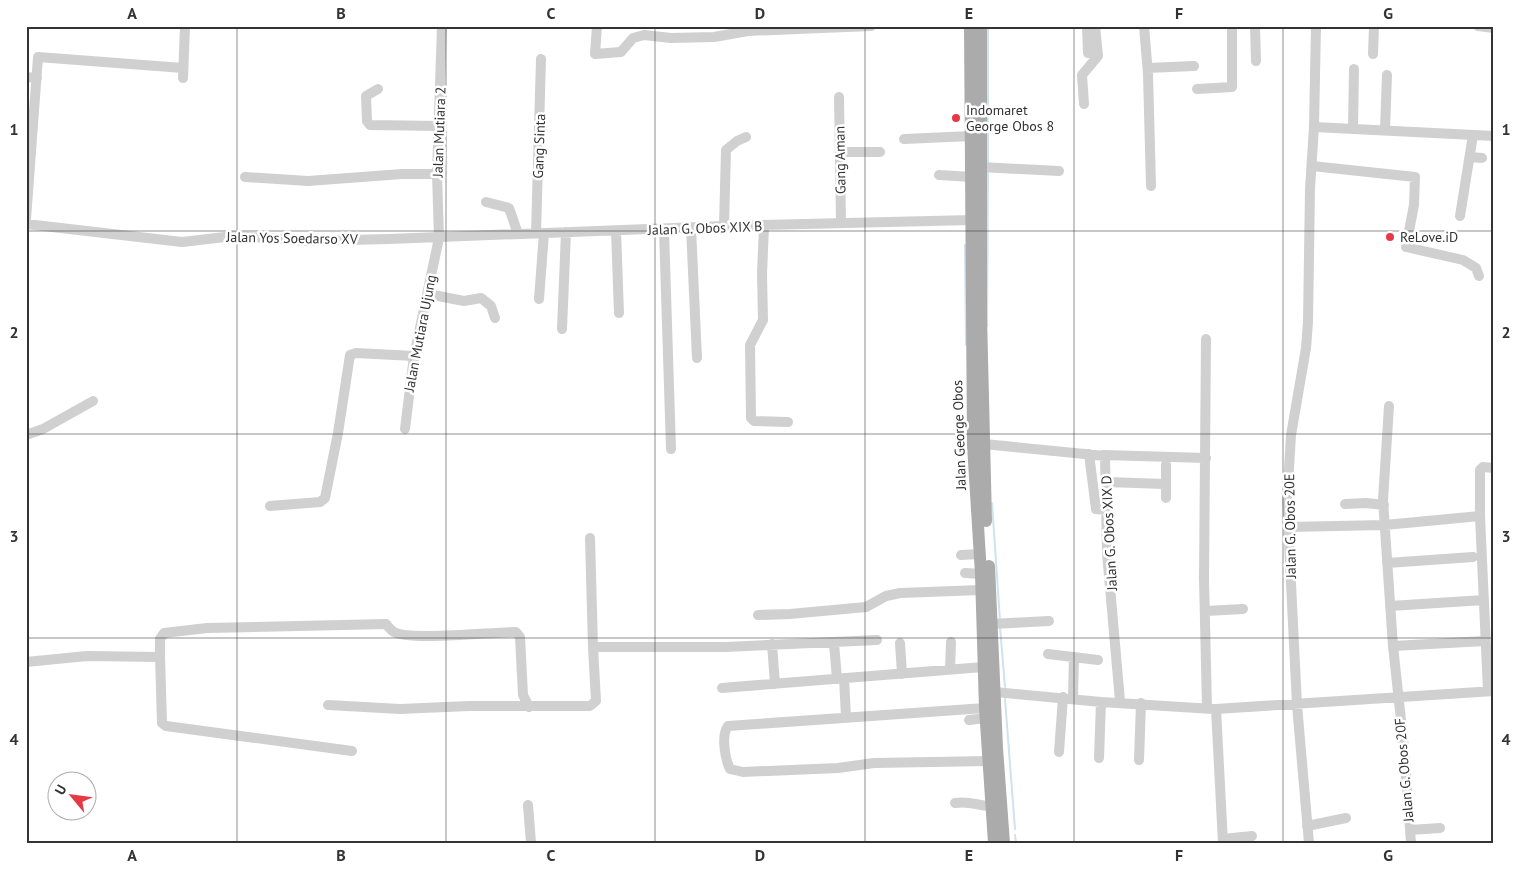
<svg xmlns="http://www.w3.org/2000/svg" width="1520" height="869" viewBox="0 0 1520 869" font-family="'PT Sans',sans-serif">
<rect width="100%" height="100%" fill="#fff"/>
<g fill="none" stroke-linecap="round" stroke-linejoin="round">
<path stroke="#cfe2ee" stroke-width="2" d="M988,163V26
M965,245L966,345
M987,326L988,170
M992,503L1000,620
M1000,627L1005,687
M1005,699L1015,829
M1015,835L1016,843"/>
<path stroke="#d0d0d0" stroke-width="10" d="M597,26L595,54L621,52L633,38L644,35L671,38L714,37L748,31L871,26
M1087,26L1088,53
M1144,26L1148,74L1151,186
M1255,26L1256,61
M1478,26L1494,28
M1373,54L1374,26
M1148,68L1194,66
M26,77L37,78
M183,78L185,26
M378,89L366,96L367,121L370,125L440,126
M1197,89L1232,87V26
M839,97L841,223
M1084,104L1082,75L1098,56L1095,26
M1314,127L1494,136
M1353,128L1354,69
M1385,129L1387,75
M904,139L971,136
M840,152H880
M1471,157L1482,158
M1312,166L1415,177L1414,205L1406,247L1463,260L1476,268L1479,276
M981,167L1059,171
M939,175L972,177
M245,177L308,181L402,174H437
M486,202L509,208L518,234
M1460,216L1473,135
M26,219L38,57L183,68
M26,224L182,242L234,236L309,241L389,239L724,226L972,220
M724,226L726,150L737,141L746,137
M764,226L762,274L763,320L750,345L751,418L754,421L788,422
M691,228L697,358
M664,230L671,449
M616,231L619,313
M536,233L541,59
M428,294L464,301L481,298L491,306L495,318
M539,299L544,233
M562,329L566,232
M1206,339L1204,578L1207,708
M1389,406L1383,500L1393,646L1404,748L1411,843
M405,429L414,356L439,238L437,174L442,26
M26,435L43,429L93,401
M984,444L1105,456L1107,553L1120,701
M1089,454L1096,509L1107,510
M1104,455L1206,458
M1106,482L1165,484
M1166,498V465
M1345,504L1366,503L1384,505
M270,506L320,502L325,498L338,433L350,355L356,353L414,356
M1288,527L1385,525L1480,516
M590,538L593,647
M961,555L980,554
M1387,563L1473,557
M965,573L981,574
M1390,606L1484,600
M1206,611L1243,609
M758,615L790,614L866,607L886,596L900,593L981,590
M992,624L1049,621
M834,643L837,679
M900,643L902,674
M772,644L775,684
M1393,646L1485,641
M1048,654L1098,660
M160,656L162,723L166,726L352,751
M26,662L87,656L158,657L160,655V639L164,633L207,628L386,624C388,626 390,630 394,632C409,641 492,632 516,632L520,637L523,695L529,707
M950,669L951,642
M844,678L846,717
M722,688L983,667
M1488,691L1480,516V470L1483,467L1494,468
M995,692L1101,702L1213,709
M1073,698L1074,657
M328,705L400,709L469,706H590L596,701L593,647H725L877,640
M985,708L728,726C721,735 725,759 730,769L743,772L838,768L874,763L989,761
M969,720L987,718
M1059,752L1063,697
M1099,758L1101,702
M1139,760L1141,703
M955,803C972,800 978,807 992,806
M528,805L531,843
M1307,826L1346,818
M1410,830L1440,828
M1223,839L1252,836
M1223,843L1216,709L1494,691
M1309,843L1297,705L1287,502L1291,435L1306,348L1308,322L1310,189L1314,127L1316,26"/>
<path stroke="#ababab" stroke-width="12" d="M970,26L973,445L981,574L985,708L994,843
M981,26V316L986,521
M989,566L997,748L1004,843"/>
</g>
<path fill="none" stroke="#333" stroke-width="1" stroke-opacity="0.55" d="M237,26V843M446,26V843M655,26V843M865,26V843M1074,26V843M1283,26V843M26,231H1494M26,434H1494M26,638H1494"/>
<g fill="#e63946" stroke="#fff" stroke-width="2">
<circle cx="956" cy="118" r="5"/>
<circle cx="1390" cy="237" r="5"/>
</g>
<g text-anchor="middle" stroke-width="5" stroke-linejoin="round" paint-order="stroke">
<g font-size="14" fill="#333" stroke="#fff" text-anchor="start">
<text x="966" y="115">Indomaret<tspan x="966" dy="16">George Obos 8</tspan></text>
<text x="1400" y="242">ReLove.iD</text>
</g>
<g font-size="14" fill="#333" stroke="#fff">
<text transform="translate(439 132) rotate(-88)" y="5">Jalan Mutiara 2</text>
<text transform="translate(539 146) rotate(-88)" y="5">Gang Sinta</text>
<text transform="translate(840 160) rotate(-91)" y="5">Gang Aman</text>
<text transform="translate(705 228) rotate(-2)" y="5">Jalan G. Obos XIX B</text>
<text transform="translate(292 238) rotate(1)" y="5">Jalan Yos Soedarso XV</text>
<text transform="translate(420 333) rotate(-79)" y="5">Jalan Mutiara Ujung</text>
<text transform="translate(959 435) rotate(-92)" y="5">Jalan George Obos</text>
<text transform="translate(1290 526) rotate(-91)" y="5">Jalan G. Obos 20E</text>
<text transform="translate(1109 533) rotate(-93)" y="5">Jalan G. Obos XIX D</text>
<text transform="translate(1404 770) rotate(-95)" y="5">Jalan G. Obos 20F</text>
</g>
</g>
<rect width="1520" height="869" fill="none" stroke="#ffffff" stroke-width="55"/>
<g transform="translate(72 796) rotate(299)"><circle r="24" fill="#ffffff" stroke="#adadad"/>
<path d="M0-4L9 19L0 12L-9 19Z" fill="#e63946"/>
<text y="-8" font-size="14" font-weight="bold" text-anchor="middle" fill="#333333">U</text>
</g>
<rect x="28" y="28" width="1464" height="814" fill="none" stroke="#333" stroke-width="2"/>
<g font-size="16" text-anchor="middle" font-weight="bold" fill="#333">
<text x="132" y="19">A</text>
<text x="341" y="19">B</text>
<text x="551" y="19">C</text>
<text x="760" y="19">D</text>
<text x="969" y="19">E</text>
<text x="1179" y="19">F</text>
<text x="1388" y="19">G</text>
<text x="14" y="135">1</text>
<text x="1506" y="135">1</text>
<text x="14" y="338">2</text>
<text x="1506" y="338">2</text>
<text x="14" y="542">3</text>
<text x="1506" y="542">3</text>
<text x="14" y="745">4</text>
<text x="1506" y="745">4</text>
<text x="132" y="861">A</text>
<text x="341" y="861">B</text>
<text x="551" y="861">C</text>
<text x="760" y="861">D</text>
<text x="969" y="861">E</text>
<text x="1179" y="861">F</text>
<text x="1388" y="861">G</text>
</g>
</svg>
